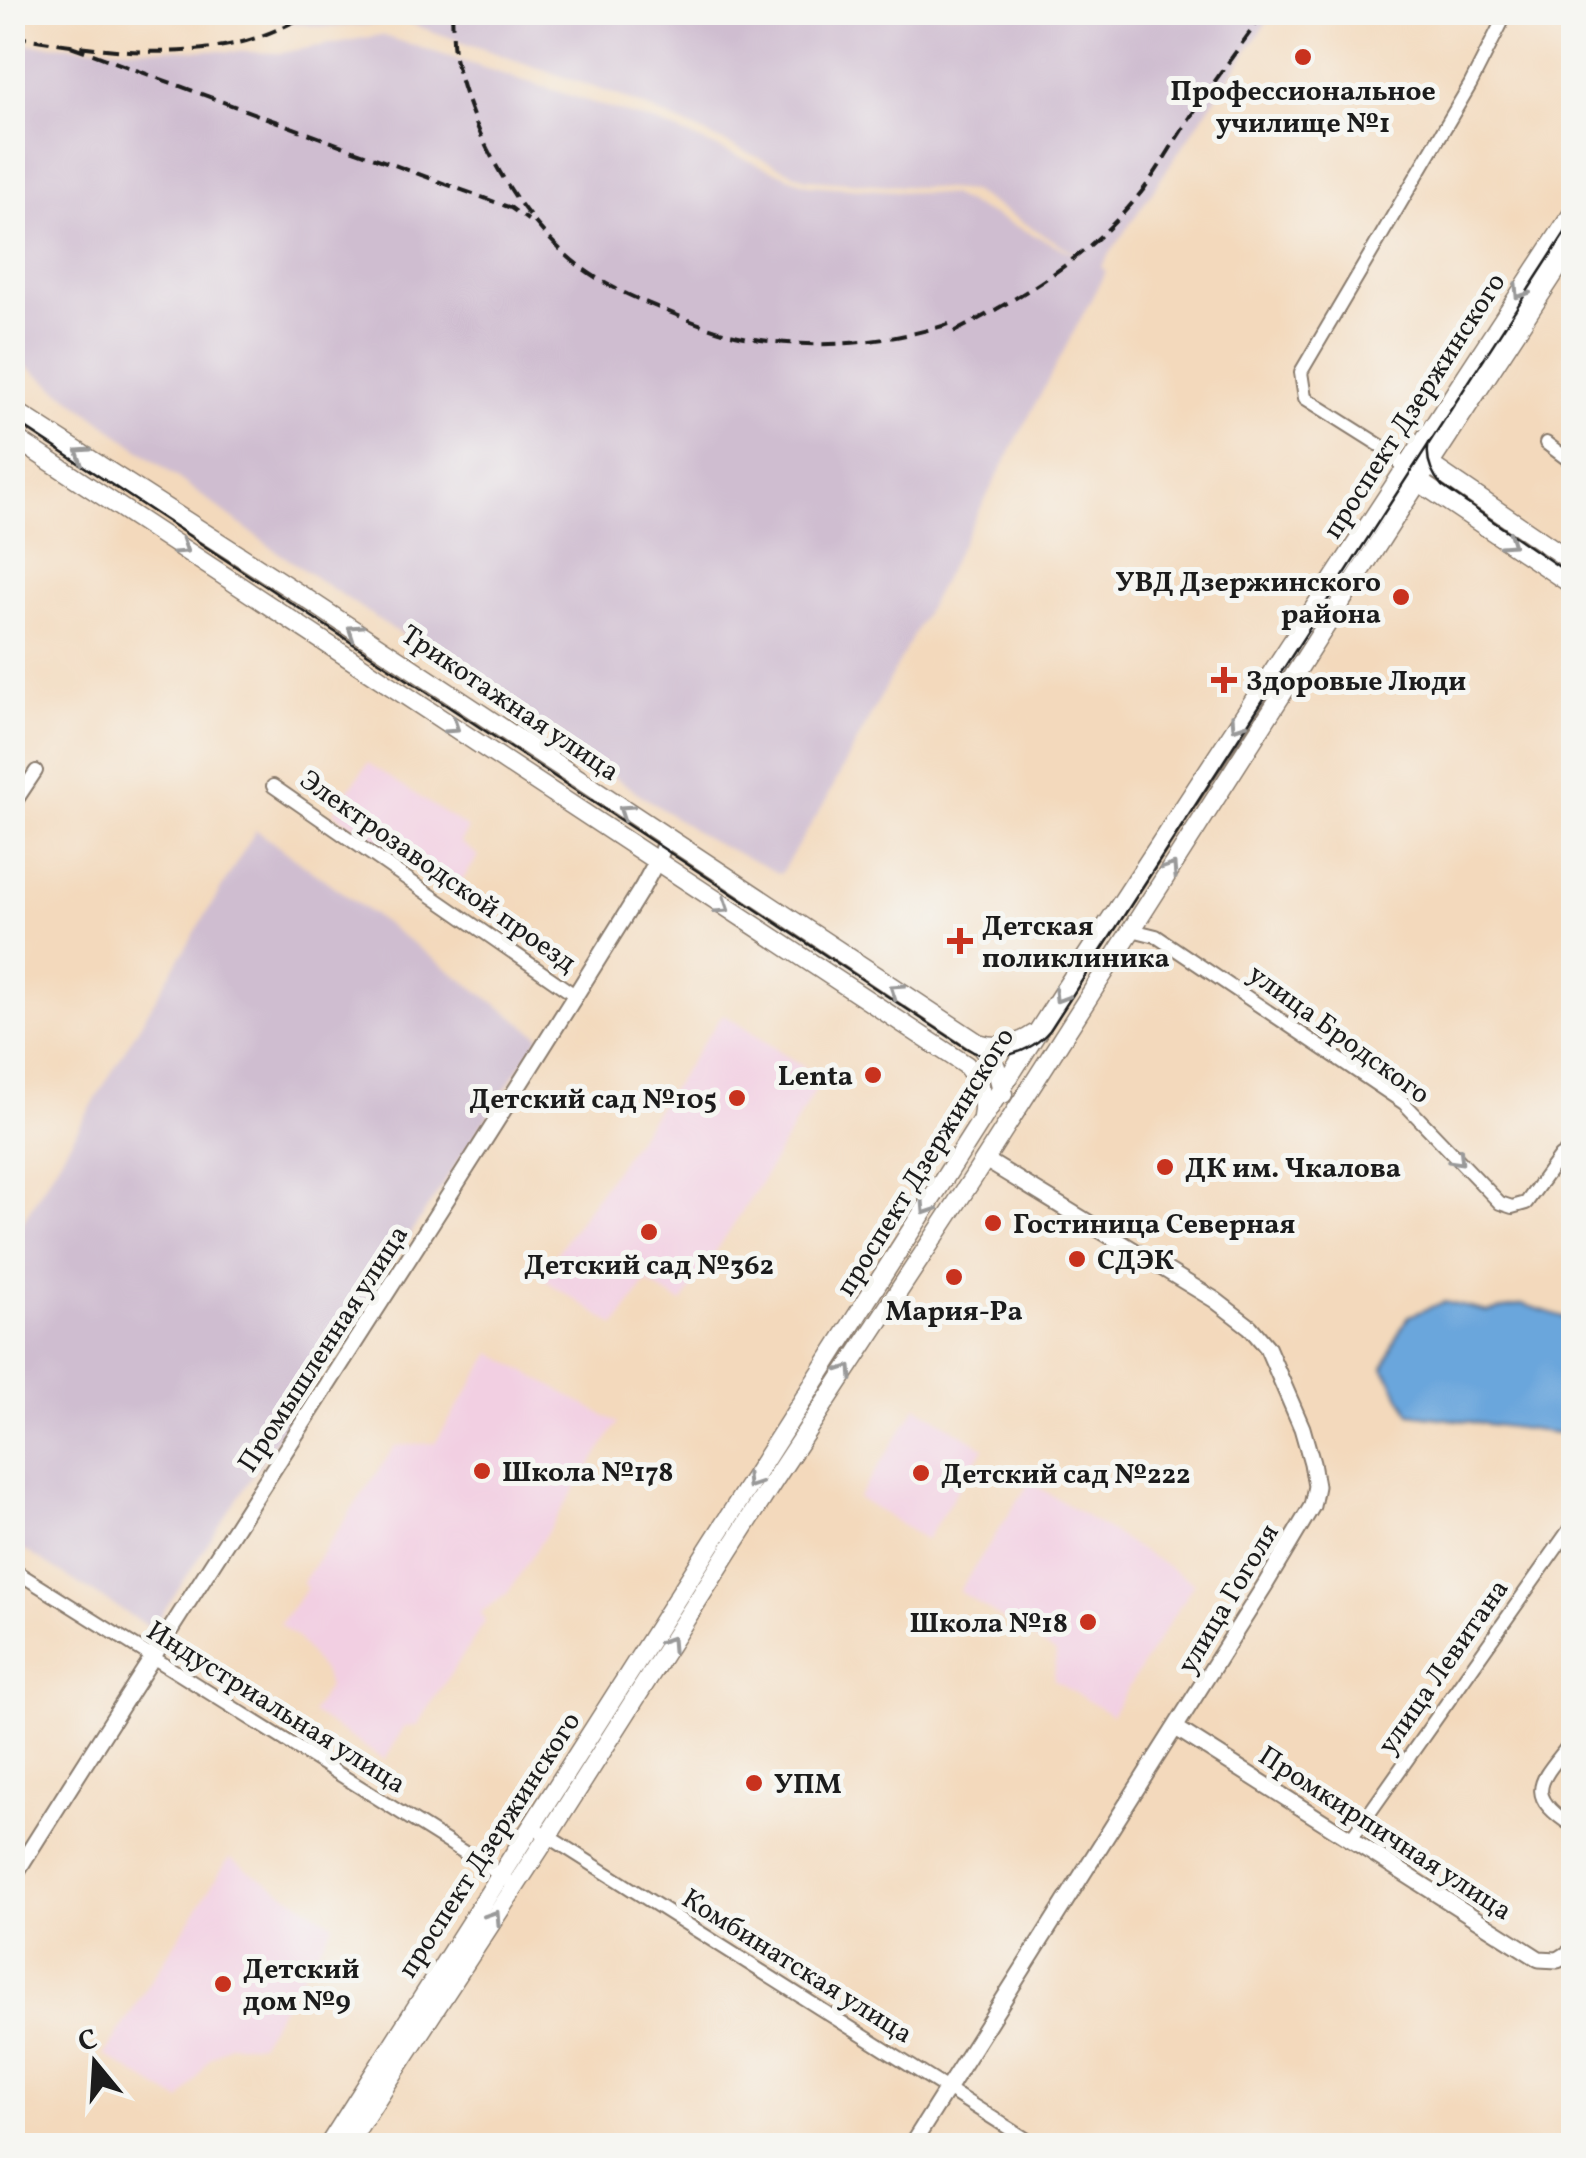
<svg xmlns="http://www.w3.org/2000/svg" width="1586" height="2158" viewBox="0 0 1586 2158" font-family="Vollkorn,serif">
<rect width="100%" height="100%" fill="#f6f6f2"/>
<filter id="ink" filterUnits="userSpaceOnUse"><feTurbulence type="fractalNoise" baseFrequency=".01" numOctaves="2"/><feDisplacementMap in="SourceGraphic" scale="20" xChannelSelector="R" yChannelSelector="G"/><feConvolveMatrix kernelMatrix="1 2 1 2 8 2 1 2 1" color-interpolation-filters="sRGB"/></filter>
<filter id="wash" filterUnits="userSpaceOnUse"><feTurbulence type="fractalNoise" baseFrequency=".0048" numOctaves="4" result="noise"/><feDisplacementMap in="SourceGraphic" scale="40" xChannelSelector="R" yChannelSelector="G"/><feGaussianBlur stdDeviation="2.25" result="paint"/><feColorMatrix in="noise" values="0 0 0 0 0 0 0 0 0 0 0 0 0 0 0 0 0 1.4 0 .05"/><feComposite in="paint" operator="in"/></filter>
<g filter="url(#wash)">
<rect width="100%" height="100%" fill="#f3d9bc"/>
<path fill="#f2cfe2" d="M368,763L468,829L460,842L479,856L453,893L333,812Z
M723,1014L822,1079L758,1187L682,1303L646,1282L616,1326L540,1277Z
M492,1353L618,1423L507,1594L481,1612L485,1622L416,1726L404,1727L385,1760L312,1713L328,1687L324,1673L297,1638L279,1624L307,1588L302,1583L395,1446L435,1443Z
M917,1406L984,1448L926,1540L858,1498Z
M1030,1482L1194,1583L1111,1715L1054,1680L1056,1653L959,1591Z
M229,1858L334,1924L259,2044H230L210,2058L181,2101L104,2055Z"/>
<path fill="#cfbdd0" d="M218,13H1273L1101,267L1106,271L825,802L780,874L704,837L279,553L13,356V44L280,53L381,35L659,124L809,185L950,195L1085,259L971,191L807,179L625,98L408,23L323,27Z
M256,830L540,1036L152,1629L13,1543V1238Z"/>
<path fill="#6ba6dc" stroke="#44617c" stroke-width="2.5" d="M1444,1302L1488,1312L1522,1304L1573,1320V1435L1410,1414L1384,1368L1395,1339L1409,1316Z"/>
</g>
<g filter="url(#ink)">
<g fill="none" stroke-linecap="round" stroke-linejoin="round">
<g stroke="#887a6c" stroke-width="16">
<path id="minor" d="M1546,443L1574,464
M1403,471L1397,456L1305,398L1301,372L1470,85L1507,12
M273,786L576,996
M12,807L36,771
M1132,930L1156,936L1404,1103L1500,1203L1512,1207L1526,1203L1560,1156L1574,1147
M12,1569L505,1878
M1574,1738C1543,1780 1519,1792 1574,1827
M532,1826L1037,2146
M1351,1839L1574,1523"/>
</g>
<g stroke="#887a6c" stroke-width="19">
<path id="tertiary" d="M1176,1728L1539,1959L1558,1960L1574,1950
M12,1879C220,1547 437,1221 642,888L661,853L666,838
M911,2146L1265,1585L1312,1506L1316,1486L1312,1463L1302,1428L1267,1347L1250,1327L1215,1300L984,1159"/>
</g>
<g stroke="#887a6c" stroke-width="21">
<path id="secondary" d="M12,409L307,599L978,1043L996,1067L1003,1094
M12,436L966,1065C979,1080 986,1097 982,1117
M1423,460L1574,563
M1412,477L1574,586
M978,1043C998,1049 1017,1046 1034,1034
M328,2146L1063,992L1574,211
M346,2146L548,1836L773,1482L973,1178L1401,508L1574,243"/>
</g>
<use href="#minor" stroke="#fff" stroke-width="12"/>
<use href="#tertiary" stroke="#fff" stroke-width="15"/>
<use href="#secondary" stroke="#fff" stroke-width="18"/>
<path stroke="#1c1c1c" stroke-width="2.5" d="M12,419L966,1048C993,1065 1030,1054 1050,1030L1574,219
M1429,442C1425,458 1432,474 1442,486L1574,577"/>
<path stroke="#1c1c1c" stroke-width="4" stroke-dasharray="15 8" stroke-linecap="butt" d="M452,12C453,27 452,44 455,58C473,136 515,214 578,265C602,284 630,296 659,308C680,316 701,326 723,332C796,352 878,346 949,324
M12,36C86,48 160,60 234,44C262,38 288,25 313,12
M71,46L511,208L528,220
M954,332C1027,294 1091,256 1143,190C1160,167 1173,143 1189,119C1213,83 1239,47 1265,12"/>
</g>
<defs><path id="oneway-chevron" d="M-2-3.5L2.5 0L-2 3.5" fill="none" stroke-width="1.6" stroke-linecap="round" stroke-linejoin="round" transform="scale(2.5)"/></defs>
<g stroke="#999">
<use href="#oneway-chevron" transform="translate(1520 292) rotate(123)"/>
<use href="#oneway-chevron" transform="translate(82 454) rotate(-147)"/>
<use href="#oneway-chevron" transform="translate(1509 542) rotate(34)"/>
<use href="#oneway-chevron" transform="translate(182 548) rotate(33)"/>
<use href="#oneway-chevron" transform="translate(354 631) rotate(-146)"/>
<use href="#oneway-chevron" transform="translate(1237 724) rotate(123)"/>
<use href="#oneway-chevron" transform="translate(453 727) rotate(34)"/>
<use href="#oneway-chevron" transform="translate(625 811) rotate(-146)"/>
<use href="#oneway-chevron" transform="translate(1171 869) rotate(-57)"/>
<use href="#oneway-chevron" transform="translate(723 907) rotate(33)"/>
<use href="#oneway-chevron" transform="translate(896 990) rotate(-146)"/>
<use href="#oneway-chevron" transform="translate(1060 996) rotate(122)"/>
<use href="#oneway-chevron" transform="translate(1458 1159) rotate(46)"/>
<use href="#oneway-chevron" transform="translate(927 1208) rotate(123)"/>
<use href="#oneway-chevron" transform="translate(847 1371) rotate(-56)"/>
<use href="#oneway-chevron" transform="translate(752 1482) rotate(123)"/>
<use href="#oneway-chevron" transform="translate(669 1643) rotate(-57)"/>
<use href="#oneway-chevron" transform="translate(494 1917) rotate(-57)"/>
</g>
</g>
<g fill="#c8321e" stroke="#f6f6f2" stroke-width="4">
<circle cx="1303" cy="57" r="10"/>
<circle cx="1401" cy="597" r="10"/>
<path d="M1219 665h10v10h10v10h-10v10h-10v-10h-10v-10h10z"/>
<path d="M955 926h10v10h10v10h-10v10h-10v-10h-10v-10h10z"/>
<circle cx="873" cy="1075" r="10"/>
<circle cx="737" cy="1098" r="10"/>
<circle cx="1165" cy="1167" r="10"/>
<circle cx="993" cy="1223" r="10"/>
<circle cx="649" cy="1232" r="10"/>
<circle cx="1077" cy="1259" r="10"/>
<circle cx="954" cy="1277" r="10"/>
<circle cx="482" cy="1471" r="10"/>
<circle cx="921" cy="1473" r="10"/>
<circle cx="1088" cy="1622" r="10"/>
<circle cx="754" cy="1783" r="10"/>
<circle cx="223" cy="1984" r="10"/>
</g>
<g text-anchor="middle" stroke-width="10" stroke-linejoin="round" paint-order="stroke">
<g font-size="28" font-weight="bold" fill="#1c1c1c" stroke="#f6f6f2" text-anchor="start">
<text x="1303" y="100" text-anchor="middle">Профессиональное<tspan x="1303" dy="32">училище №1</tspan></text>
<text x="1381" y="591" text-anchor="end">УВД Дзержинского<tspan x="1381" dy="32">района</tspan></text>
<text x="1246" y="690">Здоровые Люди</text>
<text x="982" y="935">Детская<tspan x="982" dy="32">поликлиника</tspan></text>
<text x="853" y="1085" text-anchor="end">Lenta</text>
<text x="717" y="1108" text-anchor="end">Детский сад №105</text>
<text x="1185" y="1177">ДК им. Чкалова</text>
<text x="1013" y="1233">Гостиница Северная</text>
<text x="1097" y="1269">СДЭК</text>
<text x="649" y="1274" text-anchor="middle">Детский сад №362</text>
<text x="954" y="1320" text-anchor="middle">Мария-Ра</text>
<text x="502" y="1481">Школа №178</text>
<text x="941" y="1483">Детский сад №222</text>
<text x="1068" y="1632" text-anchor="end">Школа №18</text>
<text x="774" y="1793">УПМ</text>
<text x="243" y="1978">Детский<tspan x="243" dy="32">дом №9</tspan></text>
</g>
<g font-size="28" fill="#1c1c1c" stroke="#f6f6f2">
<text transform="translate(1413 405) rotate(-57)" y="10">проспект Дзержинского</text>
<text transform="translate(511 702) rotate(34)" y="10">Трикотажная улица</text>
<text transform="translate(439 870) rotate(35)" y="10">Электрозаводской проезд</text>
<text transform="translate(1340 1033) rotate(36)" y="10">улица Бродского</text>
<text transform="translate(924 1161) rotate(-58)" y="10">проспект Дзержинского</text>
<text transform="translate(322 1348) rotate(-57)" y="10">Промышленная улица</text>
<text transform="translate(1227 1598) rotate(-59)" y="10">улица Гоголя</text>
<text transform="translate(1442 1666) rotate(-55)" y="10">улица Левитана</text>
<text transform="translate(277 1706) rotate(32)" y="10">Индустриальная улица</text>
<text transform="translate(1386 1832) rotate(33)" y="10">Промкирпичная улица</text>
<text transform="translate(488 1844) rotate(-57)" y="10">проспект Дзержинского</text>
<text transform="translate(798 1965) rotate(32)" y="10">Комбинатская улица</text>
</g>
</g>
<rect width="1586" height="2158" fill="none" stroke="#f6f6f2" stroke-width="50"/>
<g transform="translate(95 2063) rotate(342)" stroke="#f6f6f2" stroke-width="8" paint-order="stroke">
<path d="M0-8L18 38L0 25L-18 38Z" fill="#1c1c1c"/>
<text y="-15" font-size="28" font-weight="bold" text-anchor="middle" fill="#1c1c1c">С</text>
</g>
</svg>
